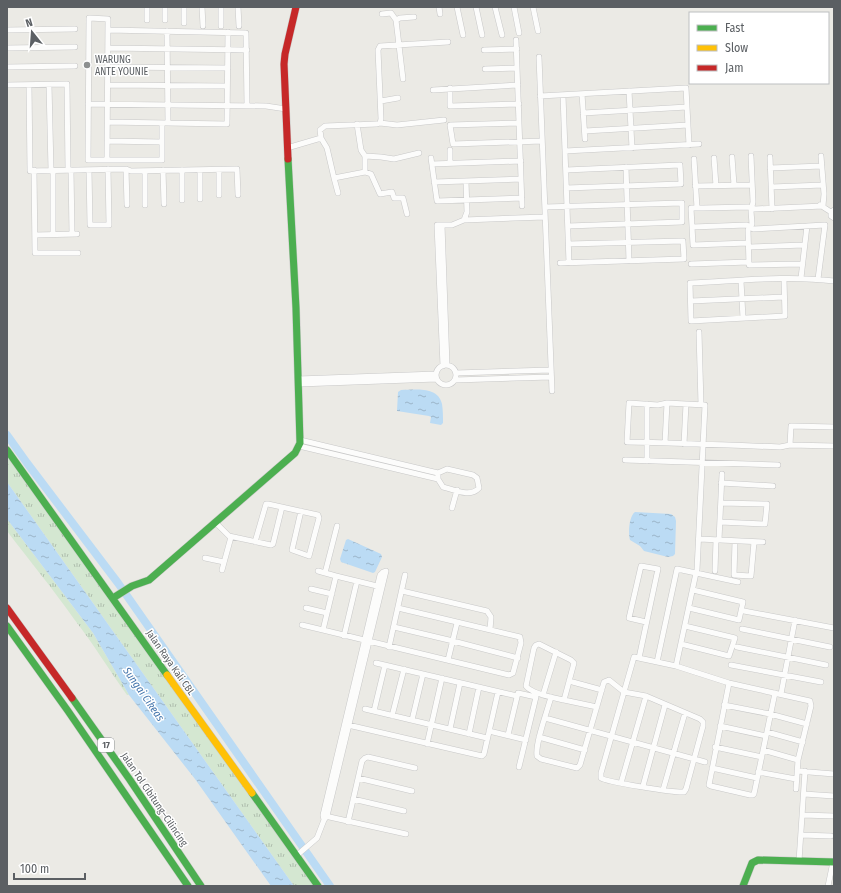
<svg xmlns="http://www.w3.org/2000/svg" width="841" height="893" viewBox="0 0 841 893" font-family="'Fira Sans Condensed',sans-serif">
<defs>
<pattern id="grass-tufts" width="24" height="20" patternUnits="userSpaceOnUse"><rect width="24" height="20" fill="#d4e7d1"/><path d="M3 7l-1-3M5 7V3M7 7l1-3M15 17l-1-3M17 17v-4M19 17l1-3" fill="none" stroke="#afbead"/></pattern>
<pattern id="water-ripples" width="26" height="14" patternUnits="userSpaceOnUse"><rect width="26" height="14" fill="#bbdbf4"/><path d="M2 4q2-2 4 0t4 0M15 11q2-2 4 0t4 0" fill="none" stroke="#9bb5c9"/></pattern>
</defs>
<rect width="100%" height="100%" fill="#ebeae5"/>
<path fill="url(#grass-tufts)" d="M7,450L319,886H294L7,482Z
M7,519L93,633L129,695H127C109,670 93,643 74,619C53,589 29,560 7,531Z"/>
<path fill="url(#water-ripples)" d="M401,390C414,390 438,386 442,404C443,410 443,417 443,423L441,425L430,423L431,417L429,416L397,411L398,392Z
M7,482L294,886H271L195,779L129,695L93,633L7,519Z
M635,512L671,514L675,517L676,521L675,554L673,556L668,557L644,551L640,546L630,540C628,533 629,516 635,512Z
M348,539L381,554L382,557L375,572L373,573L341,562L340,559L346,540Z"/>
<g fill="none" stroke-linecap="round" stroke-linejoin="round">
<path stroke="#bbdbf4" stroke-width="8" d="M7,435L27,463L118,583L330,886"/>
<g stroke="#c8c8c8" stroke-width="6">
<path id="street" d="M165,7V20
M184,7V23
M202,7L203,26
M221,7V26
M238,7L239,26
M439,7L440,14
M457,7L463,35
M476,7L482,35
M495,7L502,35
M514,7L519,33
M533,7L538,31
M382,14L391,13L396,20
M89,18L108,19L107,160H88Z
M147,20V7
M7,30L75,29
M108,30L246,33L247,105
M167,31L168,123
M516,40L522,206
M7,48L75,47
M108,48L247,50
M484,50L517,49
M539,57L552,391
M7,67L75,66
M108,67L228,68
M485,69L517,68
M403,79L396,20L400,18L414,17
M7,85L67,84L68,170
M29,85L30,171L126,169L131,171L237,169L238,195
M49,85L51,170
M108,85L227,86
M450,88V106L519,104
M433,90L518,85
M629,91L632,148
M582,94L585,139
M563,95L569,263
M540,96L686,88L689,145
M381,101L398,98
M88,104L266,106L286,109
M583,113L687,107
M107,122L227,124L228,32
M380,123L397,125L444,120
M519,123L450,125L453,144L542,141
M357,124L361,150L365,156V172L371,174L380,194L392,192L394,198H403L407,214
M585,131L688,125
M321,138L327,148L334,178L365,172
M107,141L162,142
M287,148L321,138L320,130L325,126L377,124L380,123L381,119L378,50L380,46L448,42
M450,150V163
M565,151L699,144
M365,156L381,157L394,159L419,153
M751,156L753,202L751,211L752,224L748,230L749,265L802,264
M821,156L824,194L823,206
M732,157L734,185
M770,157L772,209
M431,158L437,201L522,198
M714,158L716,186
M694,159L697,208
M107,160H162V123
M432,164L521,161
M626,167L629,261
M770,168L822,166
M126,169L127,205
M34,170L35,253H78
M53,170V234
M71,170L72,234
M89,170L90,225H109L108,169
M163,170L164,204
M182,170V200
M200,170V199
M219,170V195
M566,170L680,165L681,184L566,188
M145,171V205
M334,178L338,193
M434,182L521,179
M695,186L752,185
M771,187L823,185
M820,205L831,212
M545,207L682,203V222L568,226
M834,210L831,212V216L834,218
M464,220L545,217
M442,225L447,365
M692,227L747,225L753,229L825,225L818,279
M35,235L77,234
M748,243L693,245L691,208H703L748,207L755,209L823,206
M749,247L804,245
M560,263L684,259L683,241L568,244
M691,264L749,262
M801,278L807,226
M784,279L785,316L691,321L690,283C738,281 787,275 834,281
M741,281L743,318
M691,301L784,297
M699,332L701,405
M436 375a10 10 0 1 1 20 0a10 10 0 1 1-20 0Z
M443,366L437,225H452L464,220L467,212L466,181
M456,373L551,370
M298,379L436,374
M455,380L551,377
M299,384L437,379
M300,440L438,473
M665,443L667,403
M684,444L686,404
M790,445L791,426L834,427
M299,446L438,479
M625,460L778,465
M647,461V404
M447,469L473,475L477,478L479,488C470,498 455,490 443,487L438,479V473Z
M721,483L773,486
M452,508L457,490
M720,522L765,524L767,504L721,503
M216,523L229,536L271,545L273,544L282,507
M699,539L763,542
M719,540L722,474
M735,541L734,575L751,576L754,542
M255,542L266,504H268L318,515L319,518L309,556L292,550L301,511
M205,558L224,562
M222,570L231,537
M697,570L705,405L667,403L658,405L629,403L627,442C678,443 729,445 780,447L790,445L834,446
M318,571L336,576
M386,571L327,816L324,820L323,815L380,575L383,572Z
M715,571L716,540
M325,573L337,526
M696,573L738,582
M377,586L336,576L323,630L509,675L513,673L521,643L520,637L398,608
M311,589L332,594
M402,591L487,611L491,617L490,630
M306,608L327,613
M689,608L739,620L743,602L693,590
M744,611L834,628
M302,625L323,630
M394,627L453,641L518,658
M742,629L830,647
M344,636L357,581
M539,644L571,660L574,663L564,700C554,698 532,694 526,686L534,648L536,645Z
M681,644L729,656L735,638L685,626
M389,647L405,575
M737,647L826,665
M639,658L658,569L641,566L629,618L646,622
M448,660L457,623
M657,662L677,569L696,573L676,666
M376,663L517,696
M731,665L821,682
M569,681L602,690
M729,683L709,785L711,786L750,795H753L754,794L775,693
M624,692L646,696L700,719L703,722V726L686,789L684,792C676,793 606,782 601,778V773Z
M781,694L795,620
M543,695L556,652
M551,697C547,712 535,743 537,756L541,759L577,768L580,765L604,682L609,680L624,692L634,657L676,666L729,683L810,701L811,706L798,760L796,789
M564,700L597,707
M724,705L770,714L807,724
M365,709L487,738
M374,711L385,665
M392,716L404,669
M545,718L705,762
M412,720L423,674
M348,725L482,756L484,754L498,692
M720,726L766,736
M450,729L460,683
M489,731L526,740
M767,732L803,742
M469,734L479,687
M508,735L518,693L536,697L519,767
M539,737L585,750
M427,744L442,678
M715,747L762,757
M763,750L798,760
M712,768L757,778
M797,771L834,774
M758,772L796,779
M358,778L412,791
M621,783L646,696
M643,786L665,705
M663,790L685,713
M804,794L834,796
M353,799L404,811
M802,815L834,816
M325,816L406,834
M348,822L362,761L365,758L368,757L415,768
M801,835L831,836
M296,856L317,838L324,820
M799,861L805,771
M828,886L833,862"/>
</g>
<g stroke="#c8c8c7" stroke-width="8">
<path id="fast" d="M7,450L167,675
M113,598L132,586L149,580L295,453L300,443L296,308L288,159
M7,626L68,711L188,886
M72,698L130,780L201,886
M252,793L318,886
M743,886L752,863L758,860L834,862"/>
</g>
<g stroke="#c8c8c7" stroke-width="8">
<path id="slow" d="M167,675L252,793"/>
</g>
<g stroke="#c8c8c7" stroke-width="8">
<path id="jam" d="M288,159L284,64L285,54L296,7
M7,608L72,698"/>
</g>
<use href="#street" stroke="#fcfcfb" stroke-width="5"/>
<use href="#fast" stroke="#4caf50" stroke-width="7"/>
<use href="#slow" stroke="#ffc107" stroke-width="7"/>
<use href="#jam" stroke="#c62828" stroke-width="7"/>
</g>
<circle fill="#8d9090" stroke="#fff" stroke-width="1.5" cx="87" cy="65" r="4"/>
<g text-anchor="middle" stroke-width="3" stroke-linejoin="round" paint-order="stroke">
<rect fill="#fff" stroke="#8c8f92" stroke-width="1" x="98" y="738" width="16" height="14" rx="3"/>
<g font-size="9" font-weight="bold" fill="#5b5f63">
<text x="106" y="748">17</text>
</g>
<g font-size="10" fill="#5b5f63" stroke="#fff" text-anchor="start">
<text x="95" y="63">WARUNG<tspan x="95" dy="12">ANTE YOUNIE</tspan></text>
</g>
<g font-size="10" fill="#5b5f63" stroke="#fff">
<text transform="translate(171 662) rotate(55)" y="4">Jalan Raya Kali CBL</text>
<text transform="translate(155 799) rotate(56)" y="4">Jalan Tol Cibitung–Cilincing</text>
</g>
<g font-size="11" font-style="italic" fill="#4375ac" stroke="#fff">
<text transform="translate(144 694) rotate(55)" y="4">Sungai Cikeas</text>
</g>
</g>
<rect width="841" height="893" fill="none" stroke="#5b5f63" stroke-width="16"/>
<rect x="689" y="12" width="140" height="72" fill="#ffffff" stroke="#bdbfc1"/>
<rect x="697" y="25" width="20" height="6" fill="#4caf50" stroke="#bdbfc1"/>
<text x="725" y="32" font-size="12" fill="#5b5f63">Fast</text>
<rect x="697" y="45" width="20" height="6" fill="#ffc107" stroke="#bdbfc1"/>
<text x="725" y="52" font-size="12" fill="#5b5f63">Slow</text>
<rect x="697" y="65" width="20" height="6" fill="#c62828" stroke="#bdbfc1"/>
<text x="725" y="72" font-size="12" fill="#5b5f63">Jam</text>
<g transform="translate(32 32) rotate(343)" stroke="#ffffff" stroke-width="3" paint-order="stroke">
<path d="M0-3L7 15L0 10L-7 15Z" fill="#5b5f63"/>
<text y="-6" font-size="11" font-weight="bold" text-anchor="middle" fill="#5b5f63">N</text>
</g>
<path d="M14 873v6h71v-6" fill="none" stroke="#5b5f63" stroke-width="2"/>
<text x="20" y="873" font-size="12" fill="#5b5f63" stroke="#ffffff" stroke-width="3" paint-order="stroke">100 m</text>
</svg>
